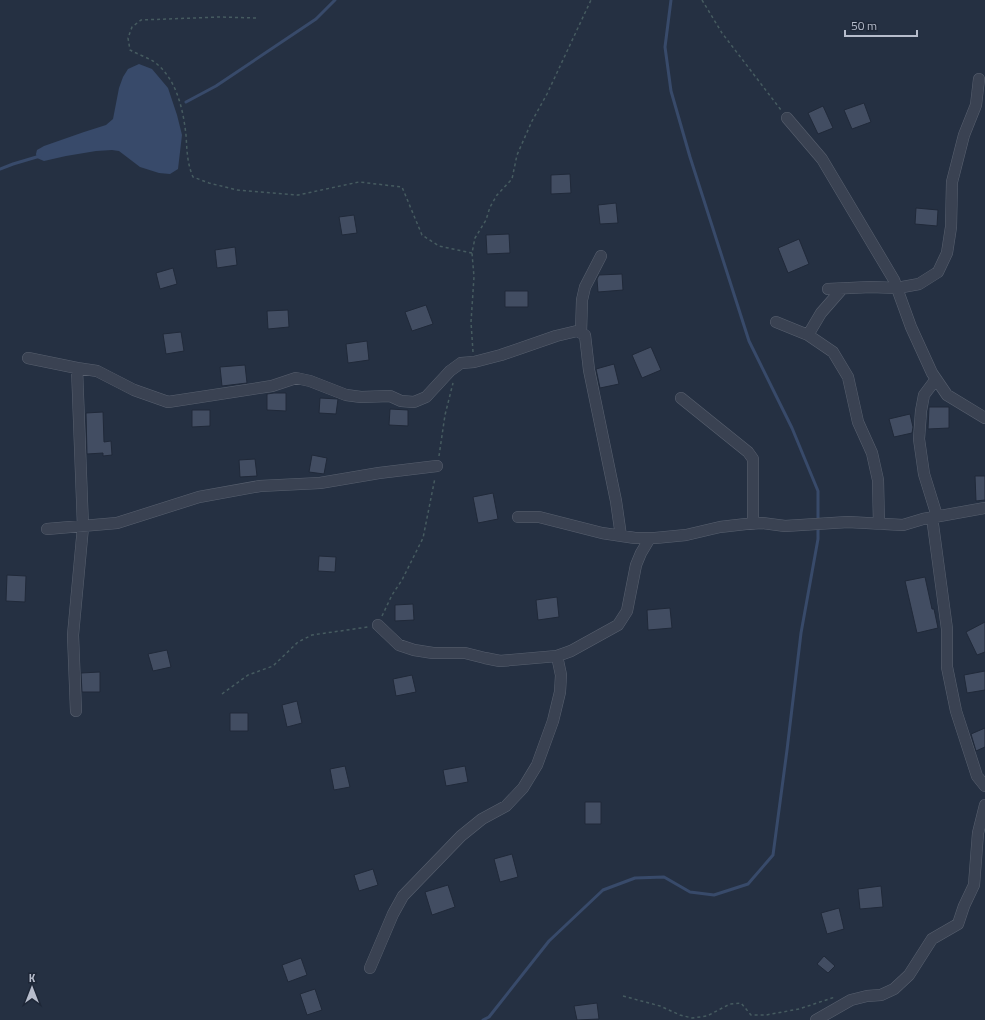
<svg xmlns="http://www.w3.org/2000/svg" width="985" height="1020" viewBox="0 0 985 1020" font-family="'Titillium Web',sans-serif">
<rect width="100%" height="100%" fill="#253042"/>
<path fill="#384a6a" d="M139,64L152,69L168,88L177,115L182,135L178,169L170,174L159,173L140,167L119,151L112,150L96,151L66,156L44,161L37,158L36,154L37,150L44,146L84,132L106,125L113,119L119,88L123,77L128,69Z"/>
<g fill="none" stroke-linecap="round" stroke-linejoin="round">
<path stroke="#384a6a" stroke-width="3" d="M186,102L216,86L316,19L335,0
M0,169L13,164L40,156
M483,1020L489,1017L549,941L603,890L635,878L664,877L690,892L714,895L748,884L773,855L787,750L801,633L818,539V491L792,428L749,341L690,157L671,91L665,47L671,0"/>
</g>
<path fill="#424d62" stroke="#202939" d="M864,103L871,122L852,129L844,110Z
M823,106L833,128L818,134L808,113Z
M570,174L571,193L551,194V175Z
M616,203L618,223L600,224L598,205Z
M916,208L938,210L937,226L915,224Z
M354,215L357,233L342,235L339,217Z
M509,234L510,253L487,254L486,235Z
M799,239L809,264L788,273L778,248Z
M235,247L237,265L217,268L215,250Z
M173,268L177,284L160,289L156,273Z
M622,274L623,290L598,292L597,279L599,275Z
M505,291H528V307H505Z
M426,305L433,324L412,331L405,312Z
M288,310L289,327L268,329L267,311Z
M181,332L184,351L166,354L163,334Z
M367,341L369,360L348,363L346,344Z
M651,347L661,370L642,378L632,355Z
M614,364L619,384L600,388L596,369Z
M245,365L247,383L222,386L220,367Z
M274,393H286V411L267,410V394Z
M320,398L338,399L336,414L319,413Z
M929,407H949V428L928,429Z
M390,409L408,410V426L389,425Z
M192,410H210V426L192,427Z
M103,412L104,442L111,441L112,455L103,456V453L87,454L86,413Z
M910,414L913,427L912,433L894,437L889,419Z
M312,455L327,458L324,474L309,472Z
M255,459L257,476L240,477L239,460Z
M975,476H985V500L976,501Z
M493,493L498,519L478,523L473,497Z
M319,556L336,557L335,572L318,571Z
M7,575L26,576L25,602L6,601Z
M925,577L932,609H934L938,628L917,633L905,581Z
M557,597L559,617L538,620L536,600Z
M413,604L414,620L395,621V605Z
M670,608L672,628L648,630L647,610Z
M985,622V652L977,655L966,632Z
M167,650L171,667L153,671L148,654Z
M985,671V690L967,693L964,675Z
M100,672V692H82L81,673Z
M412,675L416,692L396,696L393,679Z
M297,701L302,723L287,727L282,705Z
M230,713H248V731H230Z
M985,728V747L976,751L971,734Z
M345,766L350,787L334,790L330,769Z
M465,766L468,782L446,786L443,770Z
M585,802H601V824H585Z
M512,854L518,877L500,882L494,859Z
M373,869L378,885L359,891L354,875Z
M448,885L455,907L432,915L425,892Z
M881,886L883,907L860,909L858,889Z
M839,908L844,929L827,934L821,913Z
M824,956L835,966L828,973L817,964Z
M301,958L307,975L288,982L282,965Z
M315,989L322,1010L307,1015L300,994Z
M597,1003L599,1019L577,1020L574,1006Z"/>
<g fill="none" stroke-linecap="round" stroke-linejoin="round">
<g stroke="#58606f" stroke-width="12">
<path id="minor" d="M787,118L822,159L894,280L911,327L932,373L947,395L985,418
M828,289L871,287L897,288L919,284L938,272L947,253L951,227L952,182L964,135L976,105L979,79
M776,322L808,335L833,352L848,377L858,422L872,453L878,480L879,524
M581,333L582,300L585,287L601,256
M808,335L821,313L842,289
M28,358L77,368L97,371L134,390L168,402L272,386L296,378L310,381L346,395L361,397L390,396L401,401L414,402L426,397L450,371L461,363L474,362L501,355L556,336L577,331L585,335L589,370L616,501L621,536
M936,379L924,395L921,411L919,439L924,474L937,516
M681,398L748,452L753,459V524
M518,517H539L602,533L635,538H655L686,535L720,527L746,524L762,523L785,526L848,522L903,525L923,519L985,508
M932,517L947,629V667L956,711L977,776L985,786
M47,529L117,523L199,497L260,486L320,483L379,473L437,466
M378,625L399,645L414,650L433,653H465L485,658L500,661L557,656L571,651L618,625L627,611L636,565L641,553L650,538
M76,711L73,635L83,527L77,368
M370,968L393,914L403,896L461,836L482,819L506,806L523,788L537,765L553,721L560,692L561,675L557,656
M816,1020L851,1000L867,996L881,995L894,989L909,975L932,939L958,924L964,906L974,885L978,833L985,805"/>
</g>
<path stroke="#465b60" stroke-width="1.5" stroke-dasharray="3 3" stroke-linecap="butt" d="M702,0L722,33L781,110
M256,18L220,17L141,20L132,27L128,38L130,50C137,54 146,57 153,61C176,77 183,108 186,135C187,150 187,163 193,177L209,183L237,190L298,195L359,182L402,187L422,235L439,246L472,253
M473,352L471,322L474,277L472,253L475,238L486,220L490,207L497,195L512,179L517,155L532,121L547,94L591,0
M439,456L445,415L453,383
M382,616L392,595L402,580L423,538L435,478
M222,694L248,675L273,666L298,642L312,635L368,627
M623,996L660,1006L680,1015L692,1018L707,1016L730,1004L741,1003L751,1015H766L799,1009L835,997"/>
<use href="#minor" stroke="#3a4252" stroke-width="11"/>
</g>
<g transform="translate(32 988)" stroke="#1e2737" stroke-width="3" paint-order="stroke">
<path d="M0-3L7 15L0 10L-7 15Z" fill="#b7bdcc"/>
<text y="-6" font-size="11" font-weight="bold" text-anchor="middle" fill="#b7bdcc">K</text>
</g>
<path d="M845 30v6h72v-6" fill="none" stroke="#b7bdcc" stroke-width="2"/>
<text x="851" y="30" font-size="12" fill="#b7bdcc" stroke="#1e2737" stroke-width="3" paint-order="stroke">50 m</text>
</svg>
